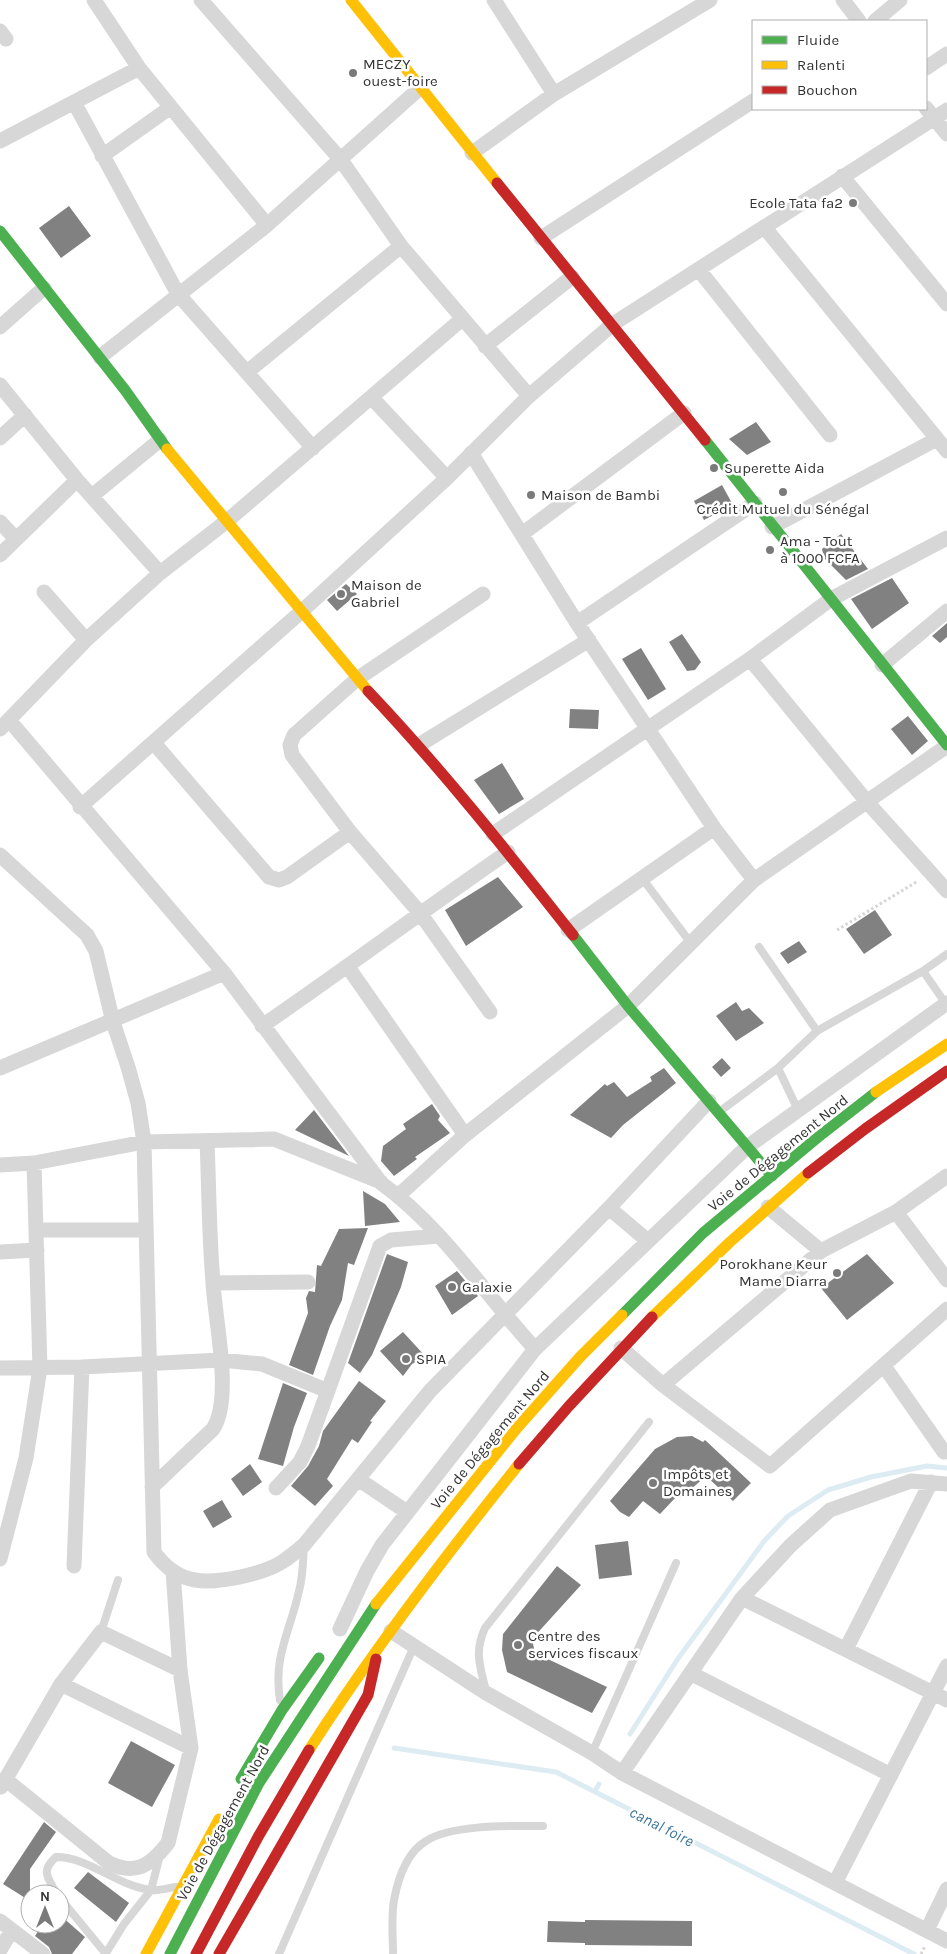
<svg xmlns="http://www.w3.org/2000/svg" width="947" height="1954" viewBox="0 0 947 1954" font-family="Karla,sans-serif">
<rect width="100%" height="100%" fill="#fff"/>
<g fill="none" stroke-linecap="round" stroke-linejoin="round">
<path stroke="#ddebf3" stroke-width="5" d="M630,1734L677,1660L765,1540L788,1516L828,1490L871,1477L927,1466L947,1468
M394,1748L556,1772L914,1954
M595,1791L599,1784"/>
</g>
<path fill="#818181" d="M69,206L91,236L61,258L39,228Z
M756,422L771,442L747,455L729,439Z
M722,485L733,505L704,520L694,501Z
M841,534L868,569L846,580L824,558L822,549Z
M892,578L909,603L872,629L851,599Z
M346,584L357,594L337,611L327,600Z
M947,623V637L940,643L932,636Z
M682,634L701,662L695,670L687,671L669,642Z
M641,648L666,689L648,700L622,659Z
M570,709L599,710L598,729L569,728Z
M908,716L928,741L912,755L891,729Z
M502,763L524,799L499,814L474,780Z
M498,877L523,907L466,946L445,910Z
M875,910L892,935L864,954L846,929Z
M799,941L807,952L788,964L780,953Z
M736,1002L742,1011L749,1008L764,1023L736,1041L716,1016Z
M722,1058L731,1068L721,1077L712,1067Z
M664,1068L676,1083L623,1125L611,1138L570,1115L605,1084L607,1086L614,1082L627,1097L652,1081L650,1077Z
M432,1104L440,1116L438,1120L450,1133L415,1157L417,1159L394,1176L381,1161L383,1146L406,1129L403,1124Z
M314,1110L349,1156L295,1130Z
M363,1191L385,1204L400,1222L365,1226Z
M368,1228L354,1265L348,1263L342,1300L330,1326L313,1375L289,1365L308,1313L306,1298L309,1291L315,1292L317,1265L321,1266L339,1229Z
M387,1254L408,1262L401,1287L372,1355L360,1373L348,1363Z
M867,1254L894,1283L847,1320L821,1288Z
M457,1271L478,1296L452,1315L435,1286Z
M403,1332L426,1357L412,1364L403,1376L380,1351Z
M359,1381L386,1401L370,1421L372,1422L358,1443L352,1439L327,1479L333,1486L315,1506L291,1486L308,1466L319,1446L323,1431Z
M283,1383L307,1393L294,1427L283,1466L258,1459Z
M692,1436L703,1442L705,1440L751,1483L733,1501L706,1476L681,1498L677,1496L660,1514L643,1501L629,1517L620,1512L610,1501L655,1449L677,1437Z
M250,1464L262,1482L243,1496L231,1479Z
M222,1500L232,1517L213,1528L203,1511Z
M628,1541L632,1575L599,1579L595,1545Z
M557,1566L581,1585L532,1639L535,1653L607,1687L592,1713L507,1672L502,1650L503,1634Z
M131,1741L175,1765L152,1807L108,1783Z
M44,1822L56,1832L30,1869V1901L3,1884Z
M88,1872L129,1903L116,1922L74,1888Z
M60,1915L85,1937L72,1954H52L49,1947L35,1936L43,1924H60Z
M585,1920L692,1921V1946L585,1945V1943L547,1942L548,1921L585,1922Z"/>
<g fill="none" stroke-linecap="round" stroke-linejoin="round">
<path stroke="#d6d6d6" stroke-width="3" stroke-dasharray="2.5 2.5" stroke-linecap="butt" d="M837,930L918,881
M921,1954L925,1946"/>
<path stroke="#d7d7d7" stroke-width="8" d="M642,878L690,942
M759,947L817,1031
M923,971L946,1004
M798,1110L778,1068L817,1031L923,971L947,954
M719,1112L778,1068
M101,1632L118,1580
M486,1691C480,1666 474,1652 485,1628L649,1422
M280,1700C273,1656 290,1632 299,1591C303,1577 303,1560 304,1545
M592,1753L676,1563
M57,1894C48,1878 40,1871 56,1857C90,1857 118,1887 152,1890C160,1891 168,1888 176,1887
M60,1898L106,1954
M106,1953L124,1924L151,1890L160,1855
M279,1954L414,1646
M393,1954C393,1937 391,1917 394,1900C398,1879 406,1853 426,1841C452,1824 512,1826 543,1826"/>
<path stroke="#d7d7d7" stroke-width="15" d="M94,0L139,68L267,225
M201,0L341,160L401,246L529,396
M494,0L554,94
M843,0L859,21
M875,21L900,0
M0,31L6,39
M926,68L947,54
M75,104L178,294L313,448
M926,108L947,134
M0,141L139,68
M472,153L554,94L710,0
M102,156L171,107
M842,176L947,304
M765,228L947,451
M541,238L753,101
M699,270L830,435
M0,327L44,288
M485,346L572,277
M100,357L267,225L420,88
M247,372L401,246
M0,385L77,480L160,573
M372,398L447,478
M0,438L25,415
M471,453L577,623L714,828L754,880
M93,495L160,440
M0,522L16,539
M772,527L937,439
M522,534L684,413
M0,555L77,480
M44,592L86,640
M483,594L357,679L294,735L290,745L292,755L350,832L420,913L490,1012
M577,623L755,503
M750,659L868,803L947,891
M882,665L947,611
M9,720L224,973L381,1183C442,1227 485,1294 535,1349
M0,729L86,640L160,573L227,521L462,319
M154,743L269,877L279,880L287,877L350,832
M419,745L589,640
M80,807L302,611L447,478L529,396L613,324L947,110
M493,834L750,659L831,599L947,538
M0,855L87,935L96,951L113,1022L128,1067L138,1103L144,1142L154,1552C164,1566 177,1577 195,1580C218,1584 263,1574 282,1562C290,1557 297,1551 304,1545L430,1391L609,1208L709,1101
M568,930L714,828
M348,967L465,1135
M262,1026C345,969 425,909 508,852
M0,1068L224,973
M0,1165L34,1163L144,1142L274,1139L381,1182
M399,1195L465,1135L628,1006L754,880L947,746
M768,1207L821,1251
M609,1208L648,1241
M896,1212L947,1280
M36,1230H146
M0,1252L37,1250
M213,1283L308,1282
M621,1348L663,1385L770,1466L947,1309
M884,1366L944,1452
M0,1368L82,1367L221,1360L262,1364L328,1391
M663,1385L821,1251L896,1212L947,1176
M358,1479L407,1512
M152,1487L213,1429C233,1398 215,1321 213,1283C209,1235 209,1188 207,1141
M276,1488L300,1462L308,1446L380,1246L391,1240L439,1236
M0,1559L26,1458L40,1368L34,1163
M74,1566L82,1367
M742,1598L947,1700
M340,1629L367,1571L382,1545L535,1349L747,1147L947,1003
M391,1631L486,1693L592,1753L622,1773L947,1941
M846,1649L931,1482
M692,1674L891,1775
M61,1684L191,1748
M622,1773L742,1598L791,1545L830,1510L911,1481L947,1484
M5,1779L109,1863C136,1876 151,1865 168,1843L191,1748L180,1670L173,1571
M1,1787L61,1684L101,1632L180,1670
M835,1883L947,1666
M0,1921L43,1954
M927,1930L947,1889
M0,1950L12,1930"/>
<path stroke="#4caf50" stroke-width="11" d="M0,231L125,390L167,449
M705,440L947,745
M573,935L628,1006L772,1176
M622,1315L703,1233L817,1138L876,1092
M241,1779L282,1710L319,1658
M170,1954L259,1783L376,1604"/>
<path stroke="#ffc107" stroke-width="11" d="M351,0L497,183
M167,449L368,691
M876,1092L947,1044
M652,1317L730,1242L808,1173
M376,1604L517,1428L580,1357L622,1315
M309,1750C373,1650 445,1556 519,1464
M146,1954L219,1819"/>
<path stroke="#c62828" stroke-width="11" d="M497,183L705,440
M368,691C441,768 507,851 573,935
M808,1173L865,1129L947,1071
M519,1464L569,1406L652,1317
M196,1954L258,1837L309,1750
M219,1954L368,1695L376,1659"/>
</g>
<g fill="#7a7a7a" stroke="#fff" stroke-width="2">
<circle cx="353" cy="73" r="5"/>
<circle cx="853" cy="203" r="5"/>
<circle cx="714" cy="468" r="5"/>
<circle cx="783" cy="492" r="5"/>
<circle cx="531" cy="495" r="5"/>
<circle cx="770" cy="550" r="5"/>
<circle cx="341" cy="594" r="5"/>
<circle cx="837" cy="1273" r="5"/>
<circle cx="452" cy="1287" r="5"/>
<circle cx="406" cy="1359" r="5"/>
<circle cx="653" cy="1483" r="5"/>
<circle cx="518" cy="1645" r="5"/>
</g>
<g text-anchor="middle" stroke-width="5" stroke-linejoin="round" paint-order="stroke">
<g font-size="15" fill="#333" stroke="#fff" text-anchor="start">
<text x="363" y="69">MECZY<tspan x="363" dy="17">ouest-foire</tspan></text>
<text x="843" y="208" text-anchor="end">Ecole Tata fa2</text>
<text x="724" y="473">Superette Aida</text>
<text x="541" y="500">Maison de Bambi</text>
<text x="783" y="514" text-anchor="middle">Crédit Mutuel du Sénégal</text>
<text x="780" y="546">Ama - Tout<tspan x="780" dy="17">à 1000 FCFA</tspan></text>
<text x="351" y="590">Maison de<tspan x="351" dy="17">Gabriel</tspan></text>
<text x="827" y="1269" text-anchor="end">Porokhane Keur<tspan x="827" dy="17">Mame Diarra</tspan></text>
<text x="462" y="1292">Galaxie</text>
<text x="416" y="1364">SPIA</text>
<text x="663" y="1479">Impôts et<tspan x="663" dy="17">Domaines</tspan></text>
<text x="528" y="1641">Centre des<tspan x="528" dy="17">services fiscaux</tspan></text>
</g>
<g font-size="15" fill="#333" stroke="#fff">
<text transform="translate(778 1153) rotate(-39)" y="5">Voie de Dégagement Nord</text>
<text transform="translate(490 1440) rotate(-50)" y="5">Voie de Dégagement Nord</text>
<text transform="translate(223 1823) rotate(-61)" y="5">Voie de Dégagement Nord</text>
</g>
<g font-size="16" font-style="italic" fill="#3f7597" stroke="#fff">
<text transform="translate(662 1826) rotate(27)" y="6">canal foire</text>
</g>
</g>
<rect x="752" y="20" width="175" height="90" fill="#ffffff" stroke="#adadad"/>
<rect x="762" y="36" width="25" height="8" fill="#4caf50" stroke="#adadad"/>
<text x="797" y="45" font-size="15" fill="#333333">Fluide</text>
<rect x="762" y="61" width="25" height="8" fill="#ffc107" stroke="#adadad"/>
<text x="797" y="70" font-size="15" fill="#333333">Ralenti</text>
<rect x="762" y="86" width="25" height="8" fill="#c62828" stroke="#adadad"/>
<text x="797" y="95" font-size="15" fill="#333333">Bouchon</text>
<g transform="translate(45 1909)"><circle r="24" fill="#ffffff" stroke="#adadad"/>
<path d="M0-4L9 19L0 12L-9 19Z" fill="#7a7a7a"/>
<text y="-8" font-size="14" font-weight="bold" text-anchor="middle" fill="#333333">N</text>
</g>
</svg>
